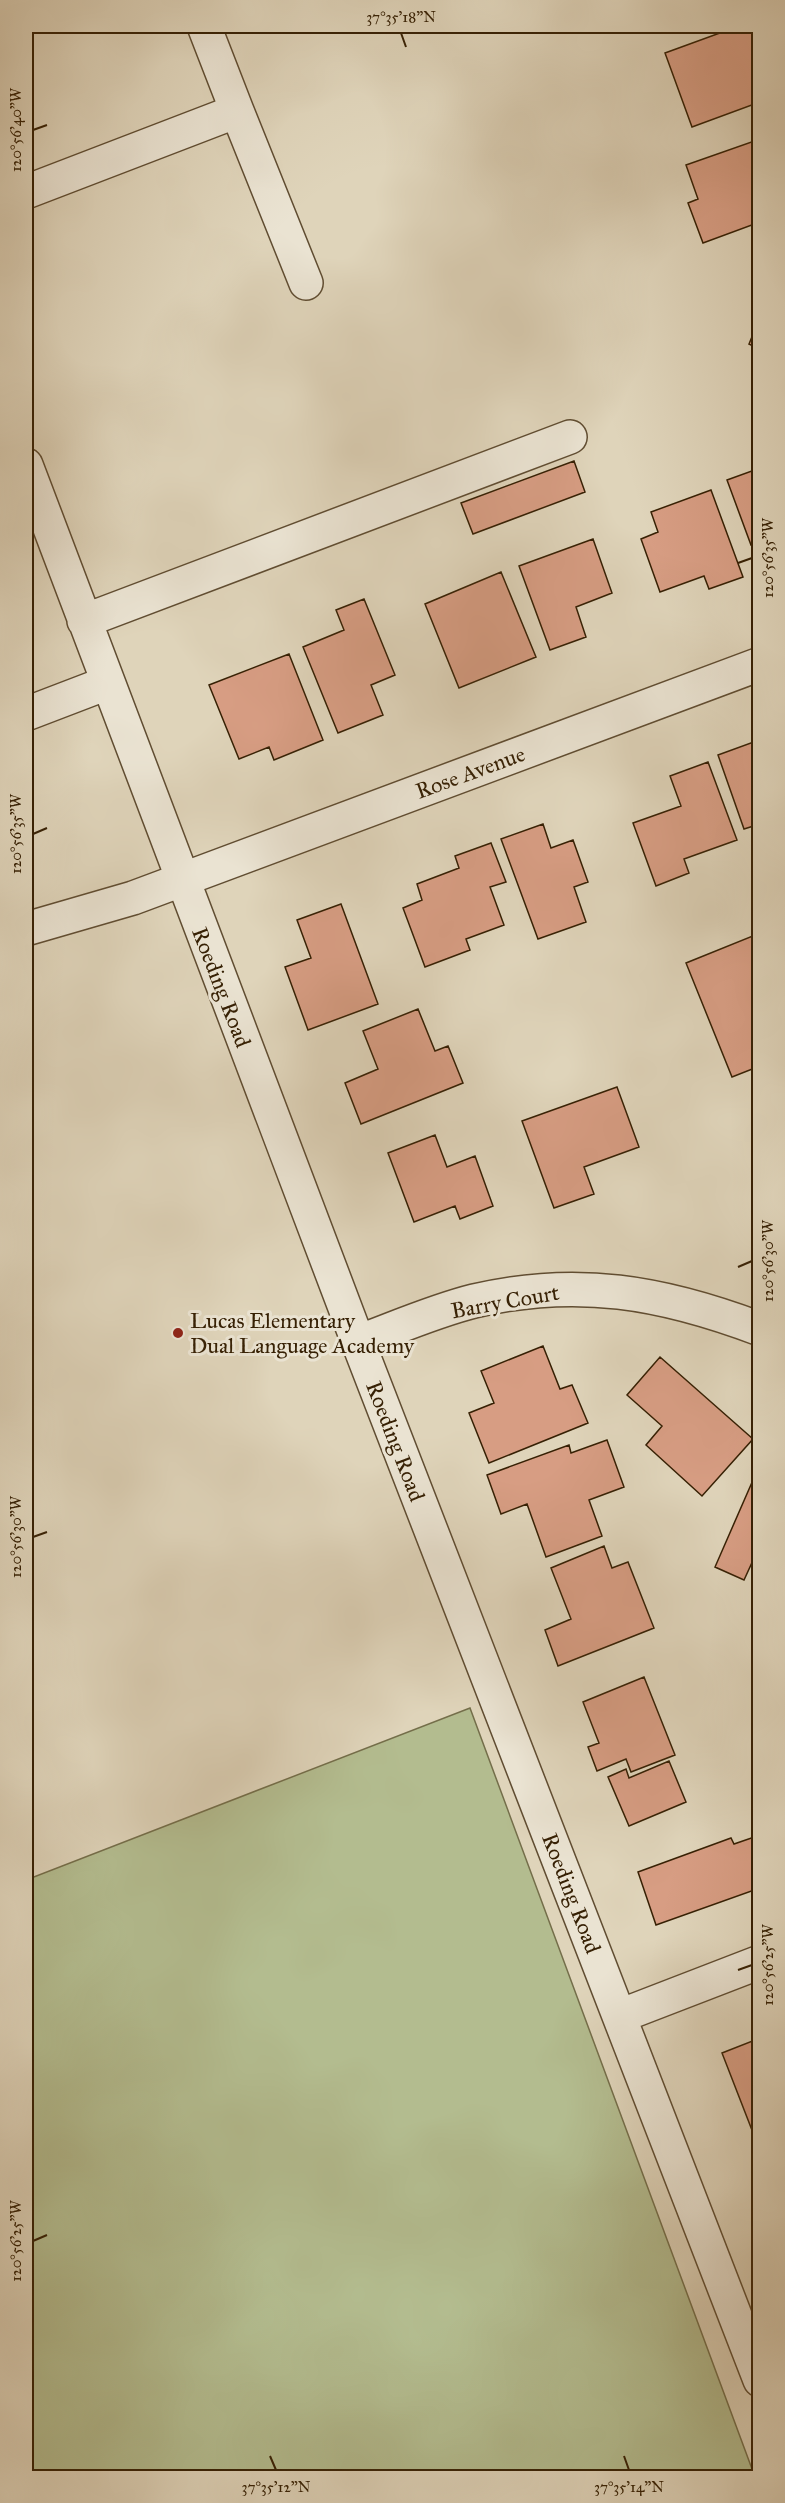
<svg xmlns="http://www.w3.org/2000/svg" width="785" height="2503" viewBox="0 0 785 2503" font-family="'IM FELL Great Primer',serif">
<rect width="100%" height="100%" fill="#dfd4ba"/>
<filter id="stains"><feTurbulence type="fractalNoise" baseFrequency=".00333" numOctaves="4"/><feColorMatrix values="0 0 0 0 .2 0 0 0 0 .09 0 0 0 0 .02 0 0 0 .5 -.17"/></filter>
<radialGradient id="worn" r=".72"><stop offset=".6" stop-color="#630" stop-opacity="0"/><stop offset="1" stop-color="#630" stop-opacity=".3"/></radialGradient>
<path fill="#b3bc8f" stroke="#746e4a" stroke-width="1.5" d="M470,1708L755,2477H26V1880Z"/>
<path fill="#d79d83" stroke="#362004" stroke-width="1.5" d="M739,26H760V102L692,127L665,53Z
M760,139V222L703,243L688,203L698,199L686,165Z
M760,317V349L749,344Z
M574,461L585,492L473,534L461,503Z
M760,468V542L751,545L727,480Z
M711,490L743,577L709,589L704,576L660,592L641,539L658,532L651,512Z
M593,539L612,593L576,607L586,637L550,650L519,566Z
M501,572L536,657L459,688L425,604Z
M364,599L395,675L371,685L383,715L338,733L303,647L344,630L336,610Z
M289,654L323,740L274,760L269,747L239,759L209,685Z
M759,740L760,824L744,829L718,755Z
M708,762L737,840L684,859L689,873L656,886L633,823L681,806L670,776Z
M543,824L551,848L573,840L588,882L574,887L586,922L538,939L501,839Z
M491,843L506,882L490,887L504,925L466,939L470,950L425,967L403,908L422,900L417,884L459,868L455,856Z
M341,904L378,1004L308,1030L285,967L311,958L297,920Z
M760,933V1066L732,1077L686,963Z
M418,1009L435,1051L448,1046L463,1083L361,1124L345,1083L378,1069L363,1031Z
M617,1087L639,1147L584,1167L594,1194L554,1208L522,1121Z
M435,1135L447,1167L475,1156L493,1206L460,1219L455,1206L414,1222L388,1153Z
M543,1346L560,1389L572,1385L588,1423L489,1463L469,1413L494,1403L481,1371Z
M660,1357L753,1439L702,1496L646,1445L662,1426L627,1395Z
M607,1440L624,1487L589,1500L602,1536L546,1557L527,1504L501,1514L487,1475L569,1445L571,1453Z
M760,1464V1545L744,1580L715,1567Z
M604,1546L612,1568L628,1562L654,1628L558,1666L545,1630L571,1619L551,1568Z
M644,1677L675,1755L631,1772L626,1759L597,1771L588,1747L599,1743L583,1702Z
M669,1761L686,1802L629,1826L608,1777L626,1769L629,1778Z
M760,1835V1888L656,1925L638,1872L731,1838L734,1844Z
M760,2038V2142L757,2143L722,2053Z"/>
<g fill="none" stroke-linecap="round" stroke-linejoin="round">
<g stroke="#604d32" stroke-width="36">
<path id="minor" d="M204,26L237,111
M26,192L237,111L306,283
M26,465L358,1342L760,2380
M84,621L570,437
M26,714L107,683
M26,929L133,898L760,664
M358,1342C396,1328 434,1311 474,1301C577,1277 662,1292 760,1329
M620,2016L760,1962"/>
</g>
<use href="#minor" stroke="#eae3d2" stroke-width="33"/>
</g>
<path fill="none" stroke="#362004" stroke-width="2" d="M401,33L406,47M33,130L47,125M738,563L752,558M33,834L47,828M738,1267L752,1261M33,1537L47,1532M738,1970L752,1965M33,2241L47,2235M270,2456L276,2470M624,2456L629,2470"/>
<circle fill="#8f2418" stroke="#eae3d2" stroke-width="2" cx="178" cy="1333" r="6"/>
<g text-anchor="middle" stroke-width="6" stroke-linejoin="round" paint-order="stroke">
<g font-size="22" fill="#362004" stroke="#eae3d2">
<text transform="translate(470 772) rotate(-20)" y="8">Rose Avenue</text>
<text transform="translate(222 987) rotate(69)" y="8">Roeding Road</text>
<text transform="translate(505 1301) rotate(-10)" y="8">Barry Court</text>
<text transform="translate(396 1441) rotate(69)" y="8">Roeding Road</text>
<text transform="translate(572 1893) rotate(69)" y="8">Roeding Road</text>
</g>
<g font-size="22" fill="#362004" stroke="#eae3d2" text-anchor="start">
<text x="190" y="1328">Lucas Elementary<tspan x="190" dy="25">Dual Language Academy</tspan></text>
</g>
</g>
<rect width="785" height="2503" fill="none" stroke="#dfd4ba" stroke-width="66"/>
<rect x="33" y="33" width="719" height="2437" fill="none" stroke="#362004" stroke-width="2"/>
<g font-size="15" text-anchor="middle" fill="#362004">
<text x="401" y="22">37°35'18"N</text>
<text transform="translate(16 130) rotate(-90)" y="5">120°56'40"W</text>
<text transform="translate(768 558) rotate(-90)" y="5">120°56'35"W</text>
<text transform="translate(16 834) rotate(-90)" y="5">120°56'35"W</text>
<text transform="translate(768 1261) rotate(-90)" y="5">120°56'30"W</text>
<text transform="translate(16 1537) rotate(-90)" y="5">120°56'30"W</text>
<text transform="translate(768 1965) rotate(-90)" y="5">120°56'25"W</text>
<text transform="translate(16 2241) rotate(-90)" y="5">120°56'25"W</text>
<text x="276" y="2492">37°35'12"N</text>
<text x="629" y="2492">37°35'14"N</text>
</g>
<rect width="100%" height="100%" filter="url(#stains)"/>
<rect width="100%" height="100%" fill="url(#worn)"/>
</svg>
